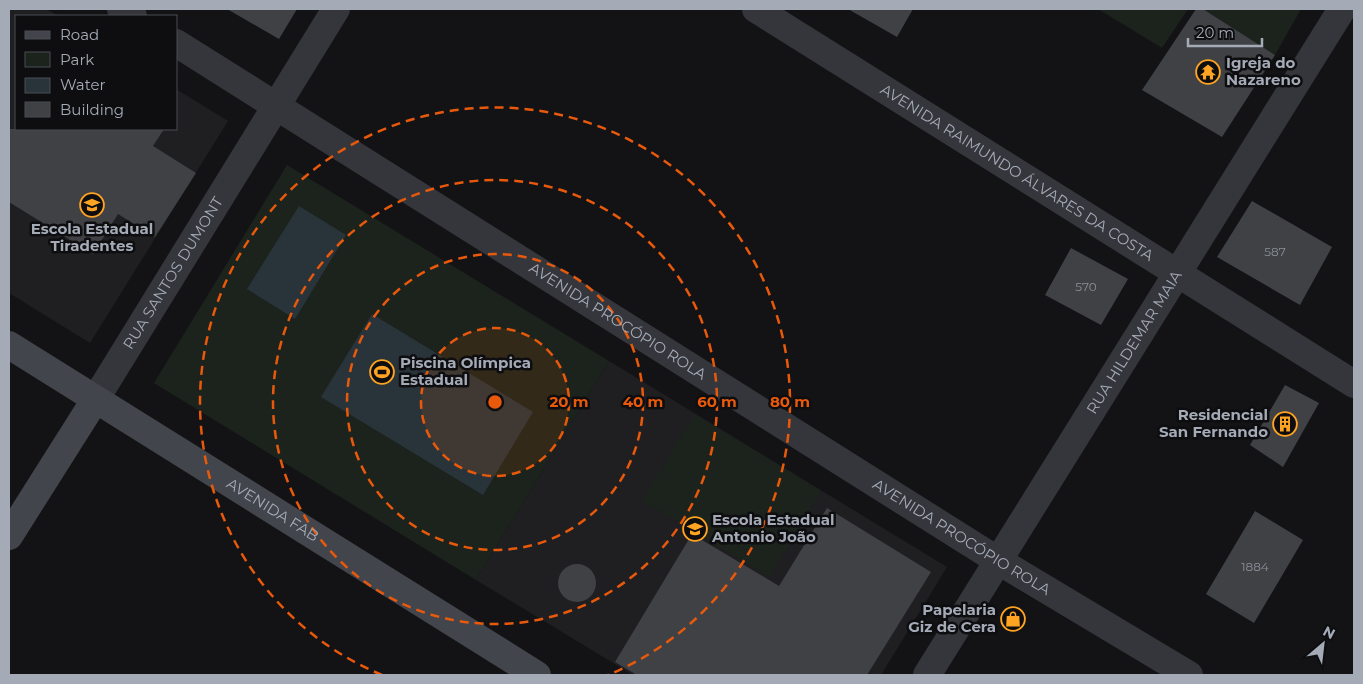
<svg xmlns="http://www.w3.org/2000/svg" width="1363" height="684" viewBox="0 0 1363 684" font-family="Montserrat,sans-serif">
<rect width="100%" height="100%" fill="#131315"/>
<path fill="#1f1f22" d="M9,9H46L59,16H16V129H176V89L228,121L90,343L9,293Z
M609,361L947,567L881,675H633L476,580Z"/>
<path fill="#1b231c" d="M1098,9H1188L1162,48Z
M1203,9H1301L1275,55Z
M287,165L609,361L476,580L154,383Z
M695,414L821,491L769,577L642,500Z"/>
<path fill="#29343a" d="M299,206L346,235L295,319L247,289Z
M372,314L533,412L483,495L321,397Z"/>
<path fill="#3f4145" d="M227,9H297L279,39Z
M848,9H913L897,37Z
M1196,9H1203L1275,55L1222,137L1142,90Z
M9,129H164L153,146L196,173L155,237L118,214L93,254L9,202Z
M1252,201L1332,247L1300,305L1217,257Z
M1071,248L1128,279L1101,325L1045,295Z
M1285,385L1319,403L1283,467L1250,445Z
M827,508L931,572L867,675H637L615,662L692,534L779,586Z
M1255,511L1303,540L1254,623L1206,594Z
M558 583a19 19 0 1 1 38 0a19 19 0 1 1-38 0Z"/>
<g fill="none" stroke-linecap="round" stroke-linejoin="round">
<g stroke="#34363b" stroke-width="28">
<path d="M121,9L133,16"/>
<path id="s1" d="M756,9L1354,384"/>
<path id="s2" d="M176,43L997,560L1189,675"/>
<path id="s3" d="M95,400L336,9"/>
</g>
<path stroke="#34363b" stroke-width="28" id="s4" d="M927,675L1342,9"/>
<g stroke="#42454b" stroke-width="28">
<path id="s5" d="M9,345L537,675"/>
<path d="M9,536L95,400"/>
</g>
</g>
<circle cx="495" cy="402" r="74" fill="#e8590c" fill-opacity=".12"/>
<g fill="none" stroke="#e8590c" stroke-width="2.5" stroke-dasharray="9 6">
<circle cx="495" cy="402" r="74"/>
<circle cx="495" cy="402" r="148"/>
<circle cx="495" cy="402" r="222"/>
<path d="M382 675A295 295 0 1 1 608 675"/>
</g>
<defs>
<g id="temple-ring" transform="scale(1.25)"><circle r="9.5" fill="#0e0e10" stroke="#ffa422" stroke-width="1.5"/><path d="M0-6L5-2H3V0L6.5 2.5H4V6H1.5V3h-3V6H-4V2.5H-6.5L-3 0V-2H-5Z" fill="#ffa422"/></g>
<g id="school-ring" transform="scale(1.25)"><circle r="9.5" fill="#0e0e10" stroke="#ffa422" stroke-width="1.5"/><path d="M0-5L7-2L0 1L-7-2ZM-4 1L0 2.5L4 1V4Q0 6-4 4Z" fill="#ffa422"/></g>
<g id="stadium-ring" transform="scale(1.25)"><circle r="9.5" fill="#0e0e10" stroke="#ffa422" stroke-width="1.5"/><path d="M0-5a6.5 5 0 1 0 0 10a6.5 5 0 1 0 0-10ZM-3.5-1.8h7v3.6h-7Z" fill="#ffa422"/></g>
<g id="building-ring" transform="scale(1.25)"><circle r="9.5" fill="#0e0e10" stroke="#ffa422" stroke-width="1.5"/><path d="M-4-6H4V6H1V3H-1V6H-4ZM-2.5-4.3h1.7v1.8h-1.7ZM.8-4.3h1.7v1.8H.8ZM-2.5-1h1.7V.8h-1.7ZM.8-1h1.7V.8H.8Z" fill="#ffa422"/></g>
<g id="shop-ring" transform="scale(1.25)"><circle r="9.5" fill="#0e0e10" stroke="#ffa422" stroke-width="1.5"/><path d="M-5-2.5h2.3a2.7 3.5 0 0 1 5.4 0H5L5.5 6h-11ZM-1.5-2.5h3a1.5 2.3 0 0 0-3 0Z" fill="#ffa422"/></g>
</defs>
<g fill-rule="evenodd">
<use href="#temple-ring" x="1208" y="72"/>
<use href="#school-ring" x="92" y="205"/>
<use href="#stadium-ring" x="382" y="372"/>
<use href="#building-ring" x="1285" y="424"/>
<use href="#school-ring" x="695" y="529"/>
<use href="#shop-ring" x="1013" y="619"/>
</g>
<g text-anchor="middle" stroke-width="5" stroke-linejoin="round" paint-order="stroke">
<g font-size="12" fill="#8b909a">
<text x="1275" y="256">587</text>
<text x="1086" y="291">570</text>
<text x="1255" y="571">1884</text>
</g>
<g font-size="15" font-weight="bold" fill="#a4abb7" stroke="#0e0e10" text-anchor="start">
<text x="1226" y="68">Igreja do<tspan x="1226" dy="17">Nazareno</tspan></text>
<text x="92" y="234" text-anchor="middle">Escola Estadual<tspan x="92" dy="17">Tiradentes</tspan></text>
<text x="400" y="368">Piscina Olímpica<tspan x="400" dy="17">Estadual</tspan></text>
<text x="1268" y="420" text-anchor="end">Residencial<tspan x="1268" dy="17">San Fernando</tspan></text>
<text x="712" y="525">Escola Estadual<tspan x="712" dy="17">Antonio João</tspan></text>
<text x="996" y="615" text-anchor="end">Papelaria<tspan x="996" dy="17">Giz de Cera</tspan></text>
</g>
<g font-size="15" fill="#a4abb7" stroke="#0e0e10">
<text dy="5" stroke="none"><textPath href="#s1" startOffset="308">AVENIDA RAIMUNDO ÁLVARES DA COSTA</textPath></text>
<text dy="5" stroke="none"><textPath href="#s3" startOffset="149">RUA SANTOS DUMONT</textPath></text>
<text dy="5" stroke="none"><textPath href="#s2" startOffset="522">AVENIDA PROCÓPIO ROLA</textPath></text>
<text dy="5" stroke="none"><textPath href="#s4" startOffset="392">RUA HILDEMAR MAIA</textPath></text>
<text dy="5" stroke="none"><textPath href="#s5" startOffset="311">AVENIDA FAB</textPath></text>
<text dy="5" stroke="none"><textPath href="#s2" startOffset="928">AVENIDA PROCÓPIO ROLA</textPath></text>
</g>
</g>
<circle cx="495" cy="402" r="8" fill="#e8590c" stroke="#0e0e10" stroke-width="2.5"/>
<g font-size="15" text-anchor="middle" font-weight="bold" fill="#e8590c" stroke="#0e0e10" stroke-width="5" stroke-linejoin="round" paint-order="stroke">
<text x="569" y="407">20 m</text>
<text x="643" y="407">40 m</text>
<text x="717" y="407">60 m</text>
<text x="790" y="407">80 m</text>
</g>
<rect width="1363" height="684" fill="none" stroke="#a4abb7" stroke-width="20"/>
<rect x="15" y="15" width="162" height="115" fill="#0e0e10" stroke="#4a4d53"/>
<rect x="25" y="31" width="25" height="8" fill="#42454b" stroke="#4a4d53"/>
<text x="60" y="40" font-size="15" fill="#a4abb7">Road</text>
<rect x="25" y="52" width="25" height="15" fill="#1b231c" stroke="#4a4d53"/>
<text x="60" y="65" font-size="15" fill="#a4abb7">Park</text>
<rect x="25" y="78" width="25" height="15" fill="#29343a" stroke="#4a4d53"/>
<text x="60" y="90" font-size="15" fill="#a4abb7">Water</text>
<rect x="25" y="102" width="25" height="15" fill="#3f4145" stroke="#4a4d53"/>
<text x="60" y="115" font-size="15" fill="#a4abb7">Building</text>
<g transform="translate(1323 644) rotate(28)" stroke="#0e0e10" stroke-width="4" paint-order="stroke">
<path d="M0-4L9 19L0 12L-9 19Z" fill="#a4abb7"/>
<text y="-8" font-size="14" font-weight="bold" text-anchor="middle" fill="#a4abb7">N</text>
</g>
<path d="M1188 38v8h74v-8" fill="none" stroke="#a4abb7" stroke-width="2.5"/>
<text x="1196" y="38" font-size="15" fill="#a4abb7" stroke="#0e0e10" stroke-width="4" paint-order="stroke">20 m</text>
</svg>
